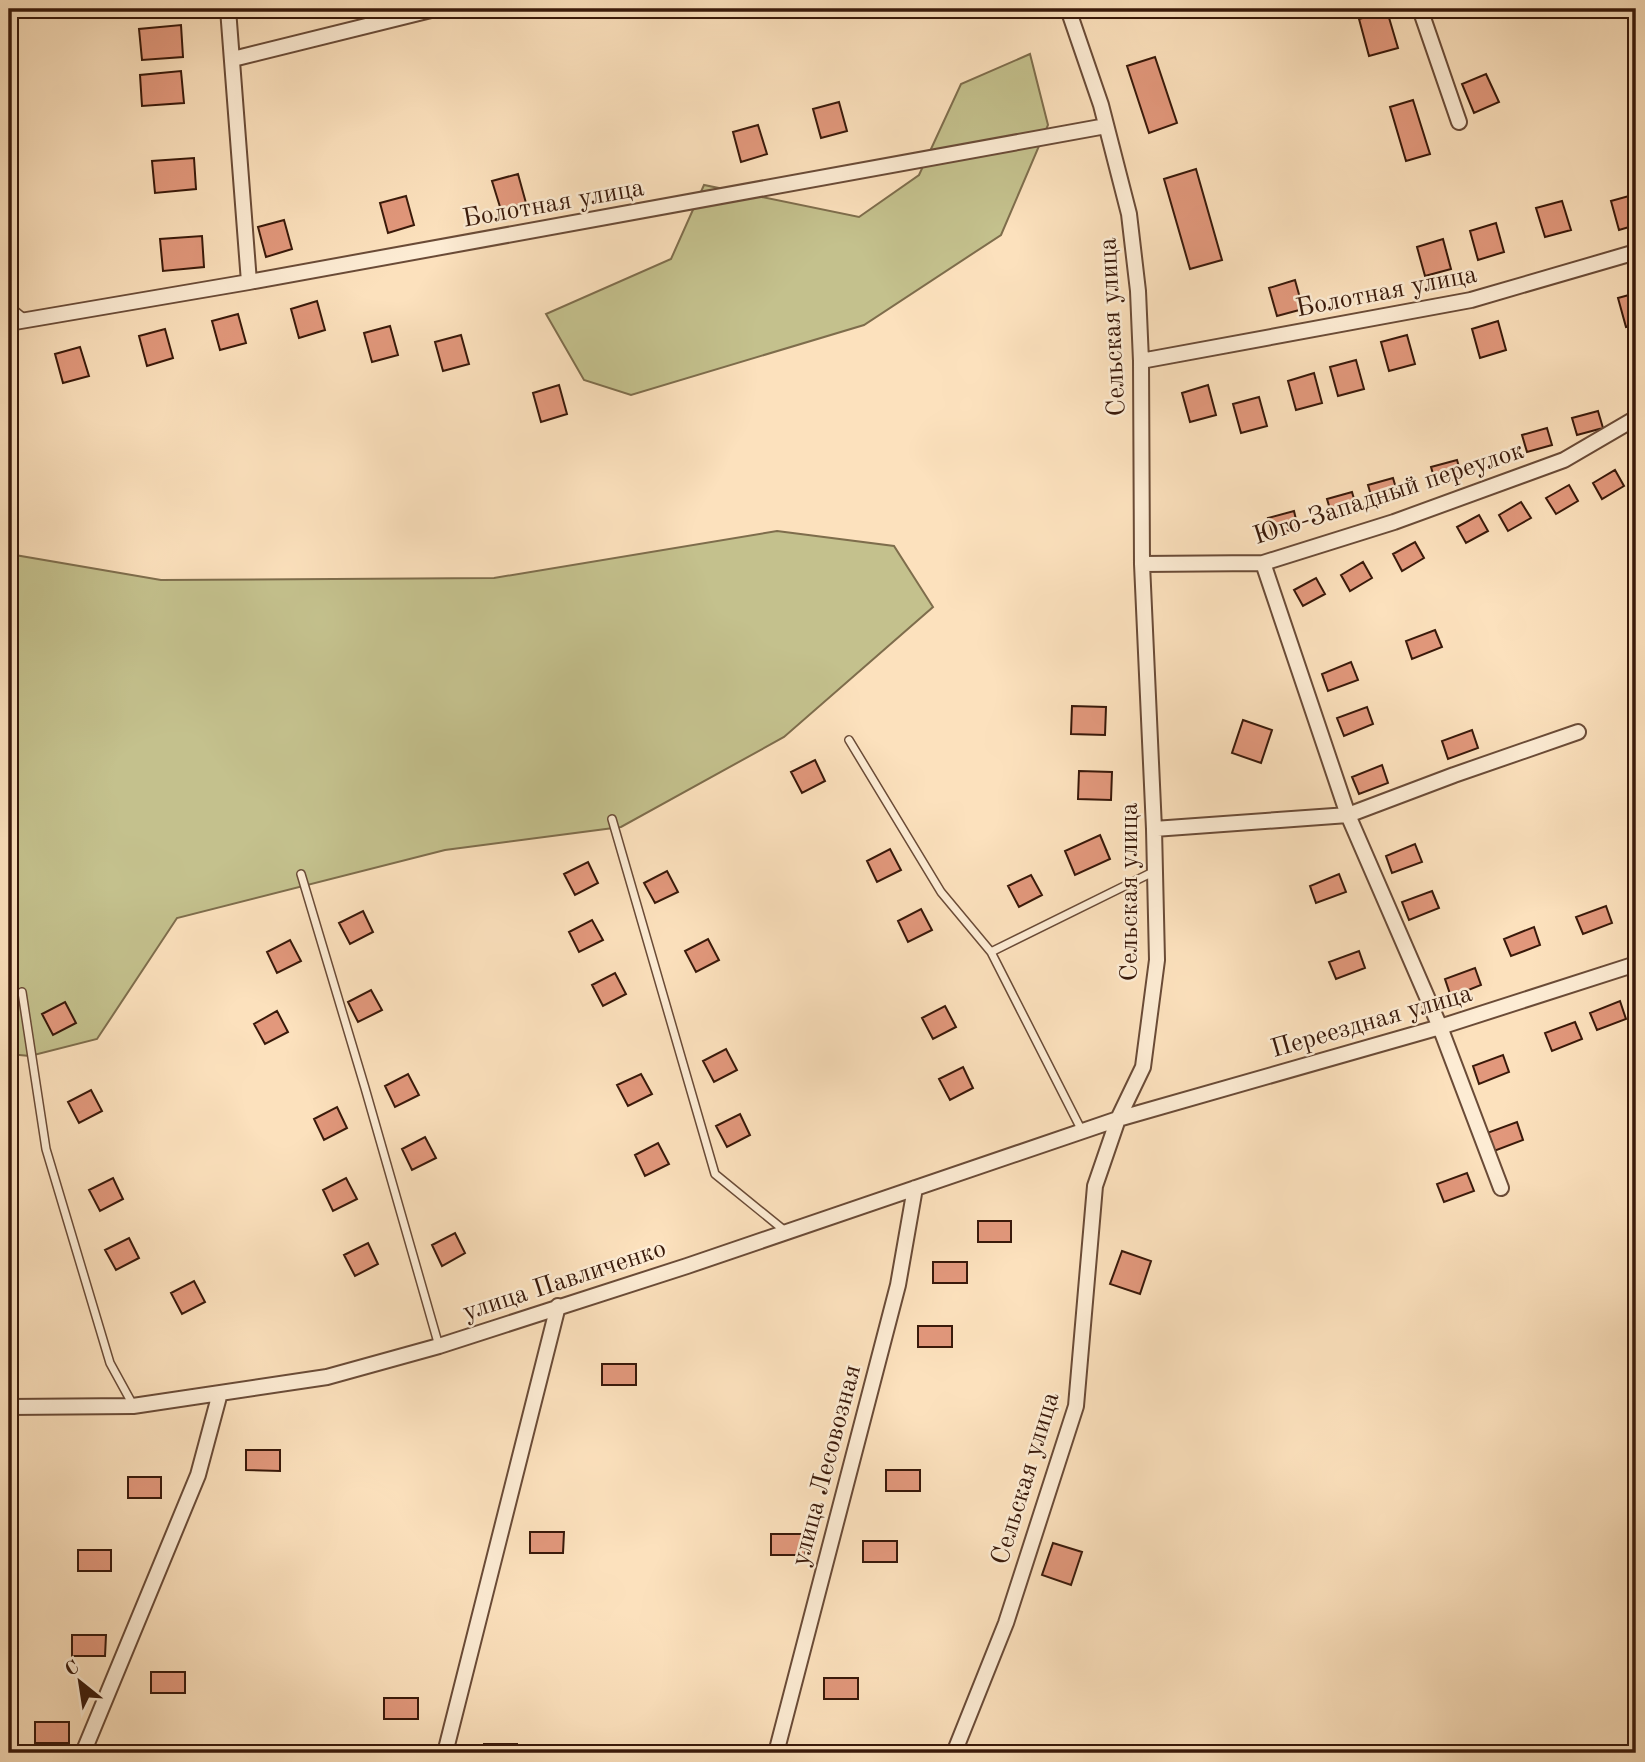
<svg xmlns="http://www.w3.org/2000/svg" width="1645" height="1762" viewBox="0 0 1645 1762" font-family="'Old Standard TT',serif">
<rect width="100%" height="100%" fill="#fce1bd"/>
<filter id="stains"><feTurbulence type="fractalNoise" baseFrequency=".00286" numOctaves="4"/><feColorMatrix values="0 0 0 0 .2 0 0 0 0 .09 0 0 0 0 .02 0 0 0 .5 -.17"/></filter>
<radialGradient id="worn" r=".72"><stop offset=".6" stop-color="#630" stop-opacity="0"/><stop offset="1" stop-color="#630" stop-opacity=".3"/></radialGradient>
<path fill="#c4c18d" stroke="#7e6d4c" stroke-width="2" d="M1030,54L1048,125L1001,235L864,325L631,395L584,380L546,314L671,259L704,185L859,217L919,175L961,84Z
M777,531L894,546L933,607L784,737L621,827L445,850L177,918L97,1039L30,1056L9,1054V554L161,580L494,578Z"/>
<path fill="#e2987c" stroke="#39190a" stroke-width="2" d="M1387,11L1398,48L1369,56L1359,19Z
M181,25L183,57L142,60L139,29Z
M1155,57L1177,123L1149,133L1127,66Z
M181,71L184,103L142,106L140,75Z
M1486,74L1499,102L1474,113L1462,84Z
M1413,100L1430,154L1406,161L1390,107Z
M839,102L847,131L821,138L813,109Z
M758,125L767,154L741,162L733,132Z
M194,158L196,189L155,193L152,161Z
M1196,169L1222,260L1190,269L1164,179Z
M518,174L526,203L501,210L492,181Z
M1636,194V225L1619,230L1611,201Z
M406,196L414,225L388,233L380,203Z
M1562,201L1571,230L1545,237L1536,208Z
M284,220L292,249L266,257L258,227Z
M1496,223L1504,252L1478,260L1470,231Z
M202,236L204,267L163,271L160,239Z
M1443,239L1451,269L1425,276L1417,247Z
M1295,280L1303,309L1277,316L1269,288Z
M1636,293V325L1626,327L1618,298Z
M317,301L325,330L299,338L291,309Z
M238,314L246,343L220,350L212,321Z
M1498,321L1506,350L1480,358L1472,329Z
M390,326L398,355L372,362L364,333Z
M165,329L173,358L147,366L139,336Z
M461,335L469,364L443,371L435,342Z
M1407,335L1415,364L1389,371L1381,342Z
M80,347L89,376L63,383L55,354Z
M1356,360L1364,389L1338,396L1330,367Z
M1314,373L1322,403L1296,410L1288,381Z
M559,385L567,414L541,422L533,393Z
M1208,385L1216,415L1190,422L1182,393Z
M1259,397L1267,426L1241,433L1233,404Z
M1598,411L1603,428L1577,435L1572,418Z
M1547,428L1552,445L1527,452L1522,435Z
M1457,460L1462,477L1436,484L1431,467Z
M1615,470L1624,486L1602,499L1593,483Z
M1393,478L1398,495L1373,502L1368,485Z
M1569,485L1578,501L1556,514L1546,498Z
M1352,492L1357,509L1332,516L1327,499Z
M1521,502L1531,518L1508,531L1499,515Z
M1294,511L1298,528L1273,535L1268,518Z
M1479,515L1488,531L1466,543L1457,527Z
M1415,542L1424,558L1402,571L1393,554Z
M1363,562L1372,578L1350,591L1341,575Z
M1316,578L1325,594L1303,606L1294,590Z
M1435,630L1442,647L1412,659L1406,641Z
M1351,662L1358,680L1328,691L1322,674Z
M1072,706L1106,707L1105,735L1071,734Z
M1367,707L1373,724L1344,736L1337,718Z
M1243,720L1272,730L1261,763L1232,753Z
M1472,730L1478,748L1448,759L1442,741Z
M815,760L825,781L802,793L791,772Z
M1382,765L1388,783L1359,794L1352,777Z
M1079,771L1112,772L1111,800L1078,799Z
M1100,835L1110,859L1075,875L1065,851Z
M1415,844L1422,862L1392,873L1386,856Z
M890,849L901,870L877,882L867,861Z
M588,862L598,883L575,895L564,874Z
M667,871L678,892L655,903L644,883Z
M1339,874L1346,892L1316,903L1310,886Z
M1031,875L1042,895L1019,907L1008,886Z
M1432,891L1439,908L1409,920L1402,902Z
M1606,906L1612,923L1583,934L1576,917Z
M921,909L932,930L908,942L898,921Z
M363,911L373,932L350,944L339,923Z
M592,920L603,940L579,952L569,932Z
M1534,927L1540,945L1511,956L1504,939Z
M708,939L719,960L696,972L685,951Z
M290,940L301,961L277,973L267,952Z
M1359,951L1365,968L1336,979L1329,962Z
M1475,968L1481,985L1451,997L1445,979Z
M615,973L626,994L603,1006L592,985Z
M371,990L382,1010L358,1022L348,1002Z
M1620,1001L1626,1019L1597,1030L1590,1013Z
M65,1002L76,1023L53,1035L42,1014Z
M945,1006L956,1027L933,1039L922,1018Z
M277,1011L288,1032L265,1044L254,1024Z
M1575,1022L1582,1039L1552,1051L1545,1033Z
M726,1049L737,1070L714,1082L703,1061Z
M1503,1055L1509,1072L1479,1084L1473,1066Z
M963,1067L973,1088L950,1100L939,1079Z
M408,1074L419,1095L395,1107L385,1086Z
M641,1074L652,1094L628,1106L617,1085Z
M91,1090L102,1111L79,1123L68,1102Z
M337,1107L347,1128L324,1140L314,1119Z
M740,1114L750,1135L727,1147L716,1126Z
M1517,1122L1523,1140L1494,1151L1487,1133Z
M425,1137L436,1158L412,1170L402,1149Z
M658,1143L669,1164L645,1176L635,1155Z
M1467,1173L1474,1191L1444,1202L1437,1184Z
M113,1178L123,1199L100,1211L89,1190Z
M346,1178L357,1199L333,1211L323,1190Z
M978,1221H1011V1242H978Z
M455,1233L465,1253L442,1266L432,1245Z
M129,1238L139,1258L116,1270L105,1250Z
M368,1243L378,1264L355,1276L344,1255Z
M1122,1251L1151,1261L1140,1294L1110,1284Z
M933,1262H967V1283H933Z
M194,1281L205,1302L182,1314L171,1293Z
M918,1326H952V1347H918Z
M602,1364H636V1385H602Z
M246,1450H280V1471L246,1470Z
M886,1470H920V1491H886Z
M128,1477H161V1498H128Z
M530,1532H564L563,1553H530Z
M771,1534H805V1555H771Z
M863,1541H897V1562H863Z
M1053,1543L1082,1552L1071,1585L1042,1575Z
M78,1550H111V1571H78Z
M72,1635H106L105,1656H72Z
M151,1672H185V1693H151Z
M824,1678H858V1699H824Z
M384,1698H418V1719H384Z
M35,1722H69V1743H35Z
M484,1744H517V1753H484Z
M706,1747H740V1753H706Z"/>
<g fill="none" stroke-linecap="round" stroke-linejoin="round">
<g stroke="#6a4b37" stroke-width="10">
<path id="service" d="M9,306L25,319
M849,740L941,892L991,952
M612,819L715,1174L785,1231
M301,874L365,1088L439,1346
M22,992L46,1149L110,1363L133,1405
M1082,1131L991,952L1155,871"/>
</g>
<g stroke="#6a4b37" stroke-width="18">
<path id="minor" d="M228,9L249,282
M1420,9L1459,122
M233,59L435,9
M9,323L249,282L1106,126
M1141,361L1471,300L1636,252
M1263,563L1348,815L1440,1027L1501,1188
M1142,564L1263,563L1394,522L1564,460L1636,418
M1154,829L1348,815L1454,775L1578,732
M9,1407L133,1406L327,1377L439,1346L687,1266L1118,1119L1440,1027L1636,964
M83,1753L198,1475L220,1393
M445,1753L558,1306
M776,1753L898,1285L915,1188
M954,1753L1006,1623L1076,1406L1095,1186L1118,1119L1143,1067L1157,960L1154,829L1142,564L1141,361L1138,291L1129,214L1101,105L1068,9"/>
</g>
<use href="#service" stroke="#fdecd4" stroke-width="7"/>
<use href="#minor" stroke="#fdecd4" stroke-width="14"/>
</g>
<g text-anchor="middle" stroke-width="5" stroke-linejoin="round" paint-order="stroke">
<g font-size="26" fill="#39190a" stroke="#fdecd4">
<text transform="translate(553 202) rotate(-10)" y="9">Болотная улица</text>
<text transform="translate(1386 290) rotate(-11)" y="9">Болотная улица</text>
<text transform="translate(1111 327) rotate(-93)" y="9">Сельская улица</text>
<text transform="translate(1388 492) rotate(-18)" y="9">Юго-Западный переулок</text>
<text transform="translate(1128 892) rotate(-90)" y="9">Сельская улица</text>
<text transform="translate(1371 1020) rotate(-16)" y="9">Переездная улица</text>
<text transform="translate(564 1279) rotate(-18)" y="9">улица Павличенко</text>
<text transform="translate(825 1465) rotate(-75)" y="9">улица Лесовозная</text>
<text transform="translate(1024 1478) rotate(-73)" y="9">Сельская улица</text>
</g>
</g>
<rect width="1645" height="1762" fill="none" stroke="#fce1bd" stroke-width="35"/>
<rect x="10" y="10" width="1624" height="1741" fill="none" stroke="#39190a" stroke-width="3.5"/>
<rect x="18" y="18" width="1610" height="1727" fill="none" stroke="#39190a" stroke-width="2"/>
<g transform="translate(80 1682) rotate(330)" stroke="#fdecd4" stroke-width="5" paint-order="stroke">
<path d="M0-5L12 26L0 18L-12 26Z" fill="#39190a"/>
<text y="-10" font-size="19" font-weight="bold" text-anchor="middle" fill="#39190a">С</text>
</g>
<rect width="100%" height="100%" filter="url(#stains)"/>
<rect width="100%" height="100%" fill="url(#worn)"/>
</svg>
